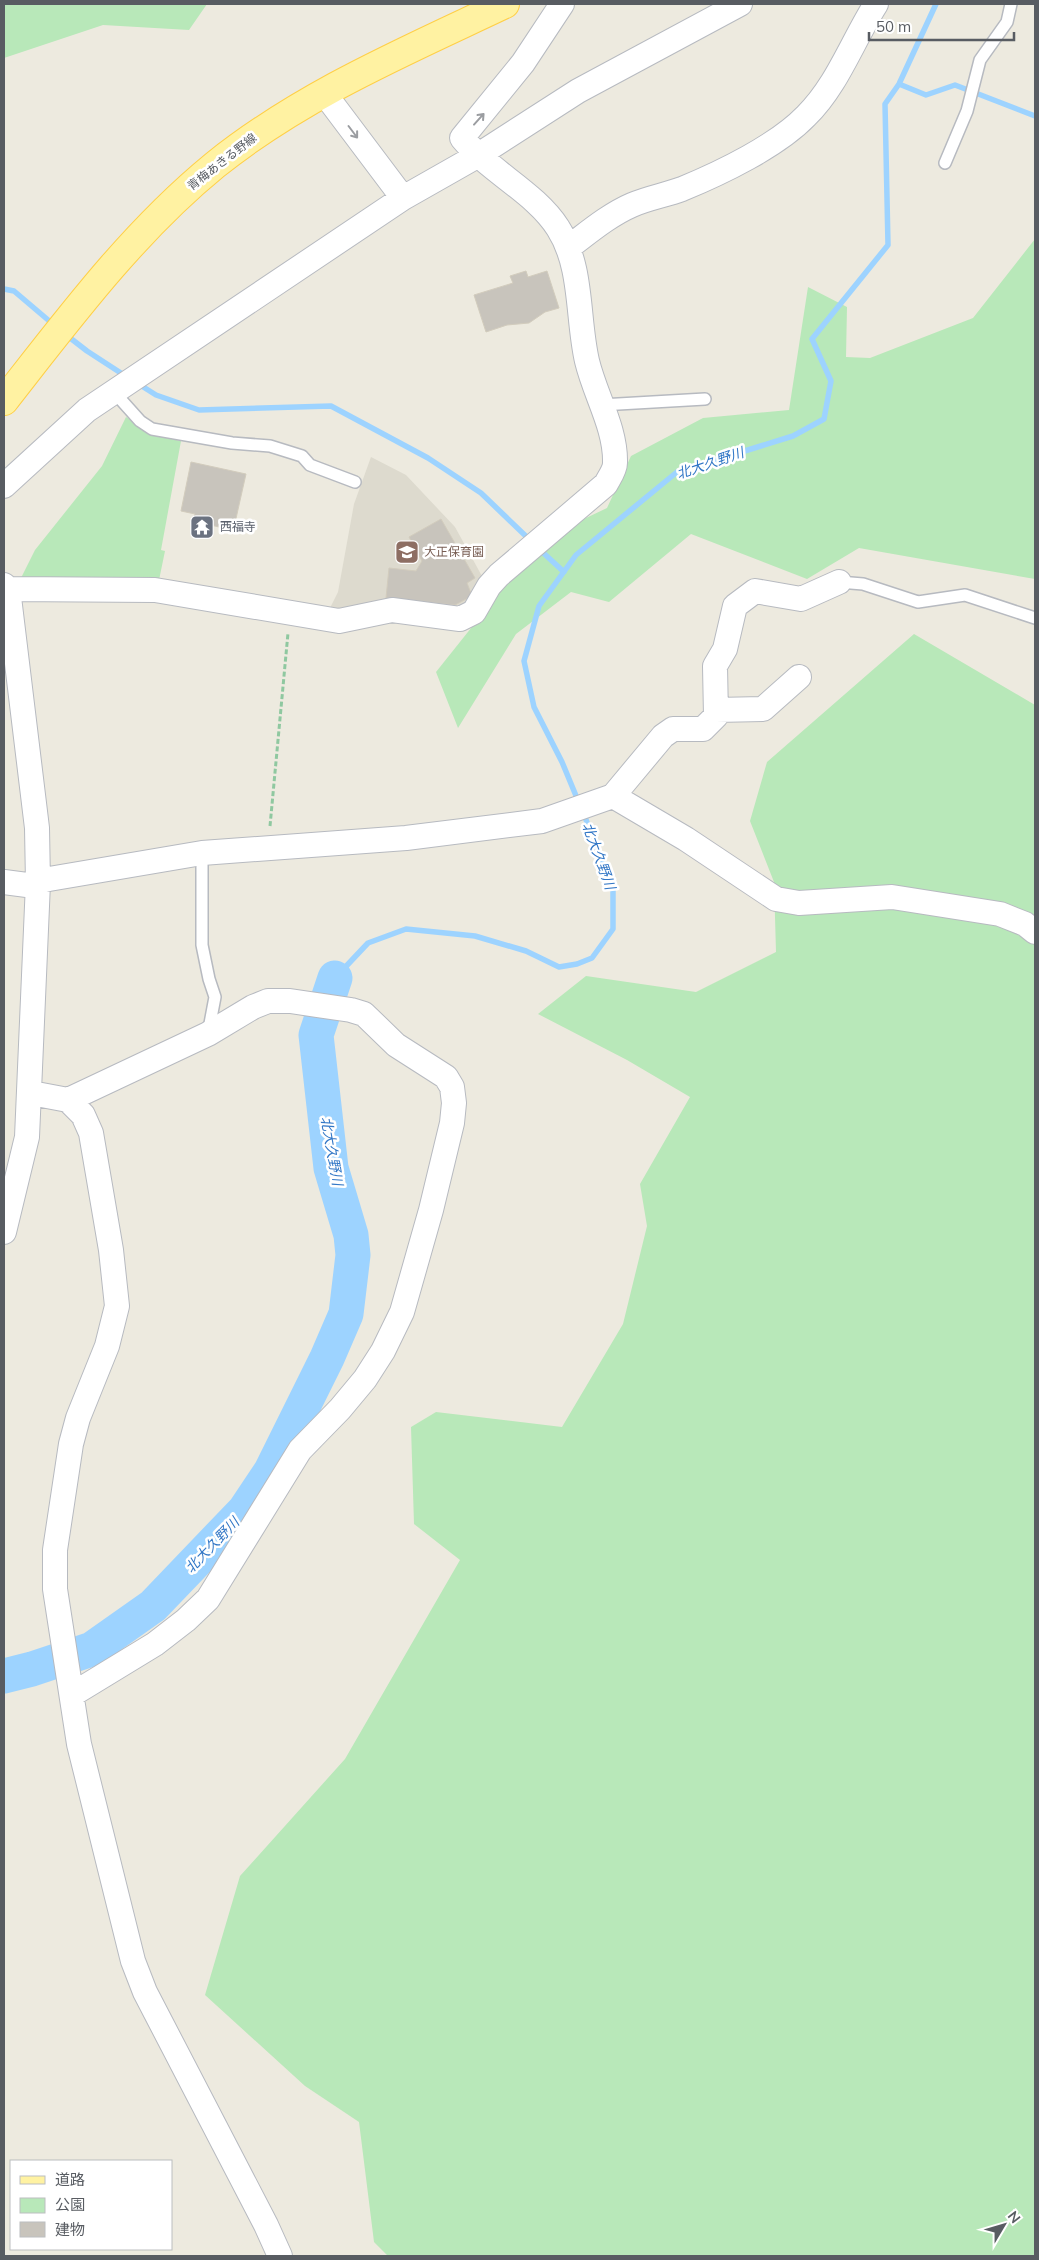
<svg xmlns="http://www.w3.org/2000/svg" width="1039" height="2260" viewBox="0 0 1039 2260" font-family="Mulish,'Noto Sans JP',sans-serif">
<rect width="100%" height="100%" fill="#edeadf"/>
<path fill="#dddace" d="M371,457L406,475L455,527L483,578L469,602L458,611L327,614L338,592L354,504Z"/>
<path fill="#b8e8b9" d="M4,4H207L189,30L103,25L4,58Z
M1035,239V579L859,548L807,579L691,534L609,602L571,592L516,634L458,728L436,672L503,588L565,528L607,508L631,456L703,418L789,410L808,287L847,307L846,357L870,358L973,318Z
M126,417L156,436L181,441L161,550L165,551L158,585L20,580L35,550L102,466Z
M914,634L1035,705V2256H388L374,2242L359,2122L305,2086L205,1995L240,1876L345,1759L460,1560L414,1524L411,1427L436,1412L562,1427L623,1324L647,1226L640,1184L690,1097L627,1060L538,1014L586,976L696,992L776,952L774,882L750,821L767,762Z"/>
<g fill="none" stroke-linecap="round" stroke-linejoin="round">
<path stroke="#9dd3ff" stroke-width="5.5" d="M899,84L926,95L955,85L1035,116
M4,289L14,291L54,325
M65,334L87,351L127,377
M137,383L156,395L199,410L331,406L428,458L481,493L532,542
M538,548L564,572
M579,803L562,762L534,707L524,661L539,606L576,555L677,472L793,436L824,419L831,381L812,339L888,245L885,104L899,84L936,4
M335,978L368,943L406,929L475,936L526,951L559,967L577,964L592,958L613,929V889L583,812"/>
<path stroke="#9dd3ff" stroke-width="35" d="M4,1676L32,1669L92,1649L153,1606L245,1510L271,1471L327,1358L346,1314L353,1255L351,1235L331,1168L316,1035L335,978"/>
</g>
<path fill="#c8c4bc" stroke="#d2ccbd" d="M526,271L528,277L547,271L559,308L545,312L529,323L507,325L486,332L474,295L513,283L510,276Z
M191,462L246,474L235,523L221,520L219,527L194,521L195,514L181,511Z
M441,519L475,578L467,583L472,596L455,605L386,598L389,568L416,571L422,561L409,537Z"/>
<g fill="none" stroke-linecap="round" stroke-linejoin="round">
<g stroke="#b7bac0" stroke-width="14">
<path id="service" d="M945,163L967,111L980,60L1007,22L1011,4
M114,392L140,421L152,429L232,443L270,446L302,456L310,465L355,482
M601,405L705,399
M839,582L863,584L918,602L965,595L1035,618
M202,853V945L209,979L215,997L208,1034"/>
</g>
<g stroke="#b7bac0" stroke-width="26">
<path id="minor" d="M324,93L403,198
M569,247C589,232 609,215 632,205C648,198 666,195 682,189C721,173 777,146 806,116C837,86 853,40 876,4
M4,486L87,410L403,198L477,156L578,91L740,4
M4,585L8,589L37,828L38,883L27,1137L4,1232
M8,589L155,590L339,621L392,610L460,619L474,612L489,586L499,575L606,484C609,478 615,470 615,463C616,428 595,395 587,361C577,318 583,267 558,228C536,193 490,172 462,138L523,63L562,4
M716,710L763,709L799,677
M613,796L686,839L776,899L799,903L892,897L1000,914L1025,924L1035,932
M4,882L27,885L49,879L202,853L406,838L542,821L613,796L663,736L673,729H703L716,716L715,666L725,649L735,606L755,591L801,599L839,582
M31,1093L68,1100L208,1034L253,1007L268,1001H290L351,1010L364,1014L396,1045L446,1077L452,1087L454,1103L452,1123L431,1210L402,1312L383,1351L365,1379L340,1409L300,1450L208,1599L186,1620L155,1644L73,1694
M68,1100L83,1115L91,1133L111,1250L117,1306L107,1346L78,1418L71,1444L55,1550V1589L79,1744L133,1961L145,1992L266,2225L280,2256"/>
</g>
<g stroke="#ffcf46" stroke-width="30">
<path id="primary" d="M4,401C69,318 133,232 215,165C302,95 406,51 505,4"/>
</g>
<path stroke="#8fc8a0" stroke-width="3" stroke-dasharray="5 2.5" stroke-linecap="butt" d="M270,826L288,633"/>
<use href="#service" stroke="#fff" stroke-width="11"/>
<use href="#minor" stroke="#fff" stroke-width="24"/>
<use href="#primary" stroke="#fff2a2" stroke-width="28"/>
</g>
<defs><path id="oneway-shaft" d="M-6 0H5M1.5-3L5.5 0L1.5 3" fill="none" stroke-width="1.6" stroke-linecap="round" stroke-linejoin="round" transform="scale(1.25)"/></defs>
<g stroke="#9b9da1">
<use href="#oneway-shaft" transform="translate(479 119) rotate(-48)"/>
<use href="#oneway-shaft" transform="translate(353 132) rotate(53)"/>
</g>
<defs>
<g id="temple-square" transform="scale(1.25)"><rect x="-9" y="-9" width="18" height="18" rx="4" fill="#6b7280" stroke="#fff"/><path d="M0-6L5-2H3V0L6.5 2.5H4V6H1.5V3h-3V6H-4V2.5H-6.5L-3 0V-2H-5Z" fill="#fff"/></g>
<g id="school-square" transform="scale(1.25)"><rect x="-9" y="-9" width="18" height="18" rx="4" fill="#8d6e63" stroke="#fff"/><path d="M0-5L7-2L0 1L-7-2ZM-4 1L0 2.5L4 1V4Q0 6-4 4Z" fill="#fff"/></g>
</defs>
<g fill-rule="evenodd">
<use href="#temple-square" x="202" y="527"/>
<use href="#school-square" x="407" y="552"/>
</g>
<g text-anchor="middle" stroke-width="5" stroke-linejoin="round" paint-order="stroke">
<g font-size="12" fill="#585c62" stroke="#fff">
<text transform="translate(222 162) rotate(-38)" y="4">青梅あきる野線</text>
</g>
<g font-size="12" fill="#5b616d" stroke="#fff" text-anchor="start">
<text x="220" y="531">西福寺</text>
</g>
<g font-size="12" fill="#785e54" stroke="#fff" text-anchor="start">
<text x="424" y="556">大正保育園</text>
</g>
<g font-size="14" font-style="italic" fill="#3277c6" stroke="#fff">
<text transform="translate(710 463) rotate(-19)" y="5">北大久野川</text>
<text transform="translate(599 856) rotate(70)" y="5">北大久野川</text>
<text transform="translate(332 1151) rotate(80)" y="5">北大久野川</text>
<text transform="translate(212 1545) rotate(-46)" y="5">北大久野川</text>
</g>
</g>
<rect width="1039" height="2260" fill="none" stroke="#585c62" stroke-width="10"/>
<rect x="10" y="2160" width="162" height="90" fill="#ffffff" stroke="#bcbec0"/>
<rect x="20" y="2176" width="25" height="8" fill="#fff2a2" stroke="#bcbec0"/>
<text x="55" y="2185" font-size="15" fill="#585c62">道路</text>
<rect x="20" y="2198" width="25" height="15" fill="#b8e8b9" stroke="#bcbec0"/>
<text x="55" y="2210" font-size="15" fill="#585c62">公園</text>
<rect x="20" y="2222" width="25" height="15" fill="#c8c4bc" stroke="#bcbec0"/>
<text x="55" y="2235" font-size="15" fill="#585c62">建物</text>
<g transform="translate(1004 2225) rotate(52)" stroke="#ffffff" stroke-width="4" paint-order="stroke">
<path d="M0-4L9 19L0 12L-9 19Z" fill="#585c62"/>
<text y="-8" font-size="14" font-weight="bold" text-anchor="middle" fill="#585c62">N</text>
</g>
<path d="M869 32v8h145v-8" fill="none" stroke="#585c62" stroke-width="2.5"/>
<text x="876" y="32" font-size="15" fill="#585c62" stroke="#ffffff" stroke-width="4" paint-order="stroke">50 m</text>
</svg>
